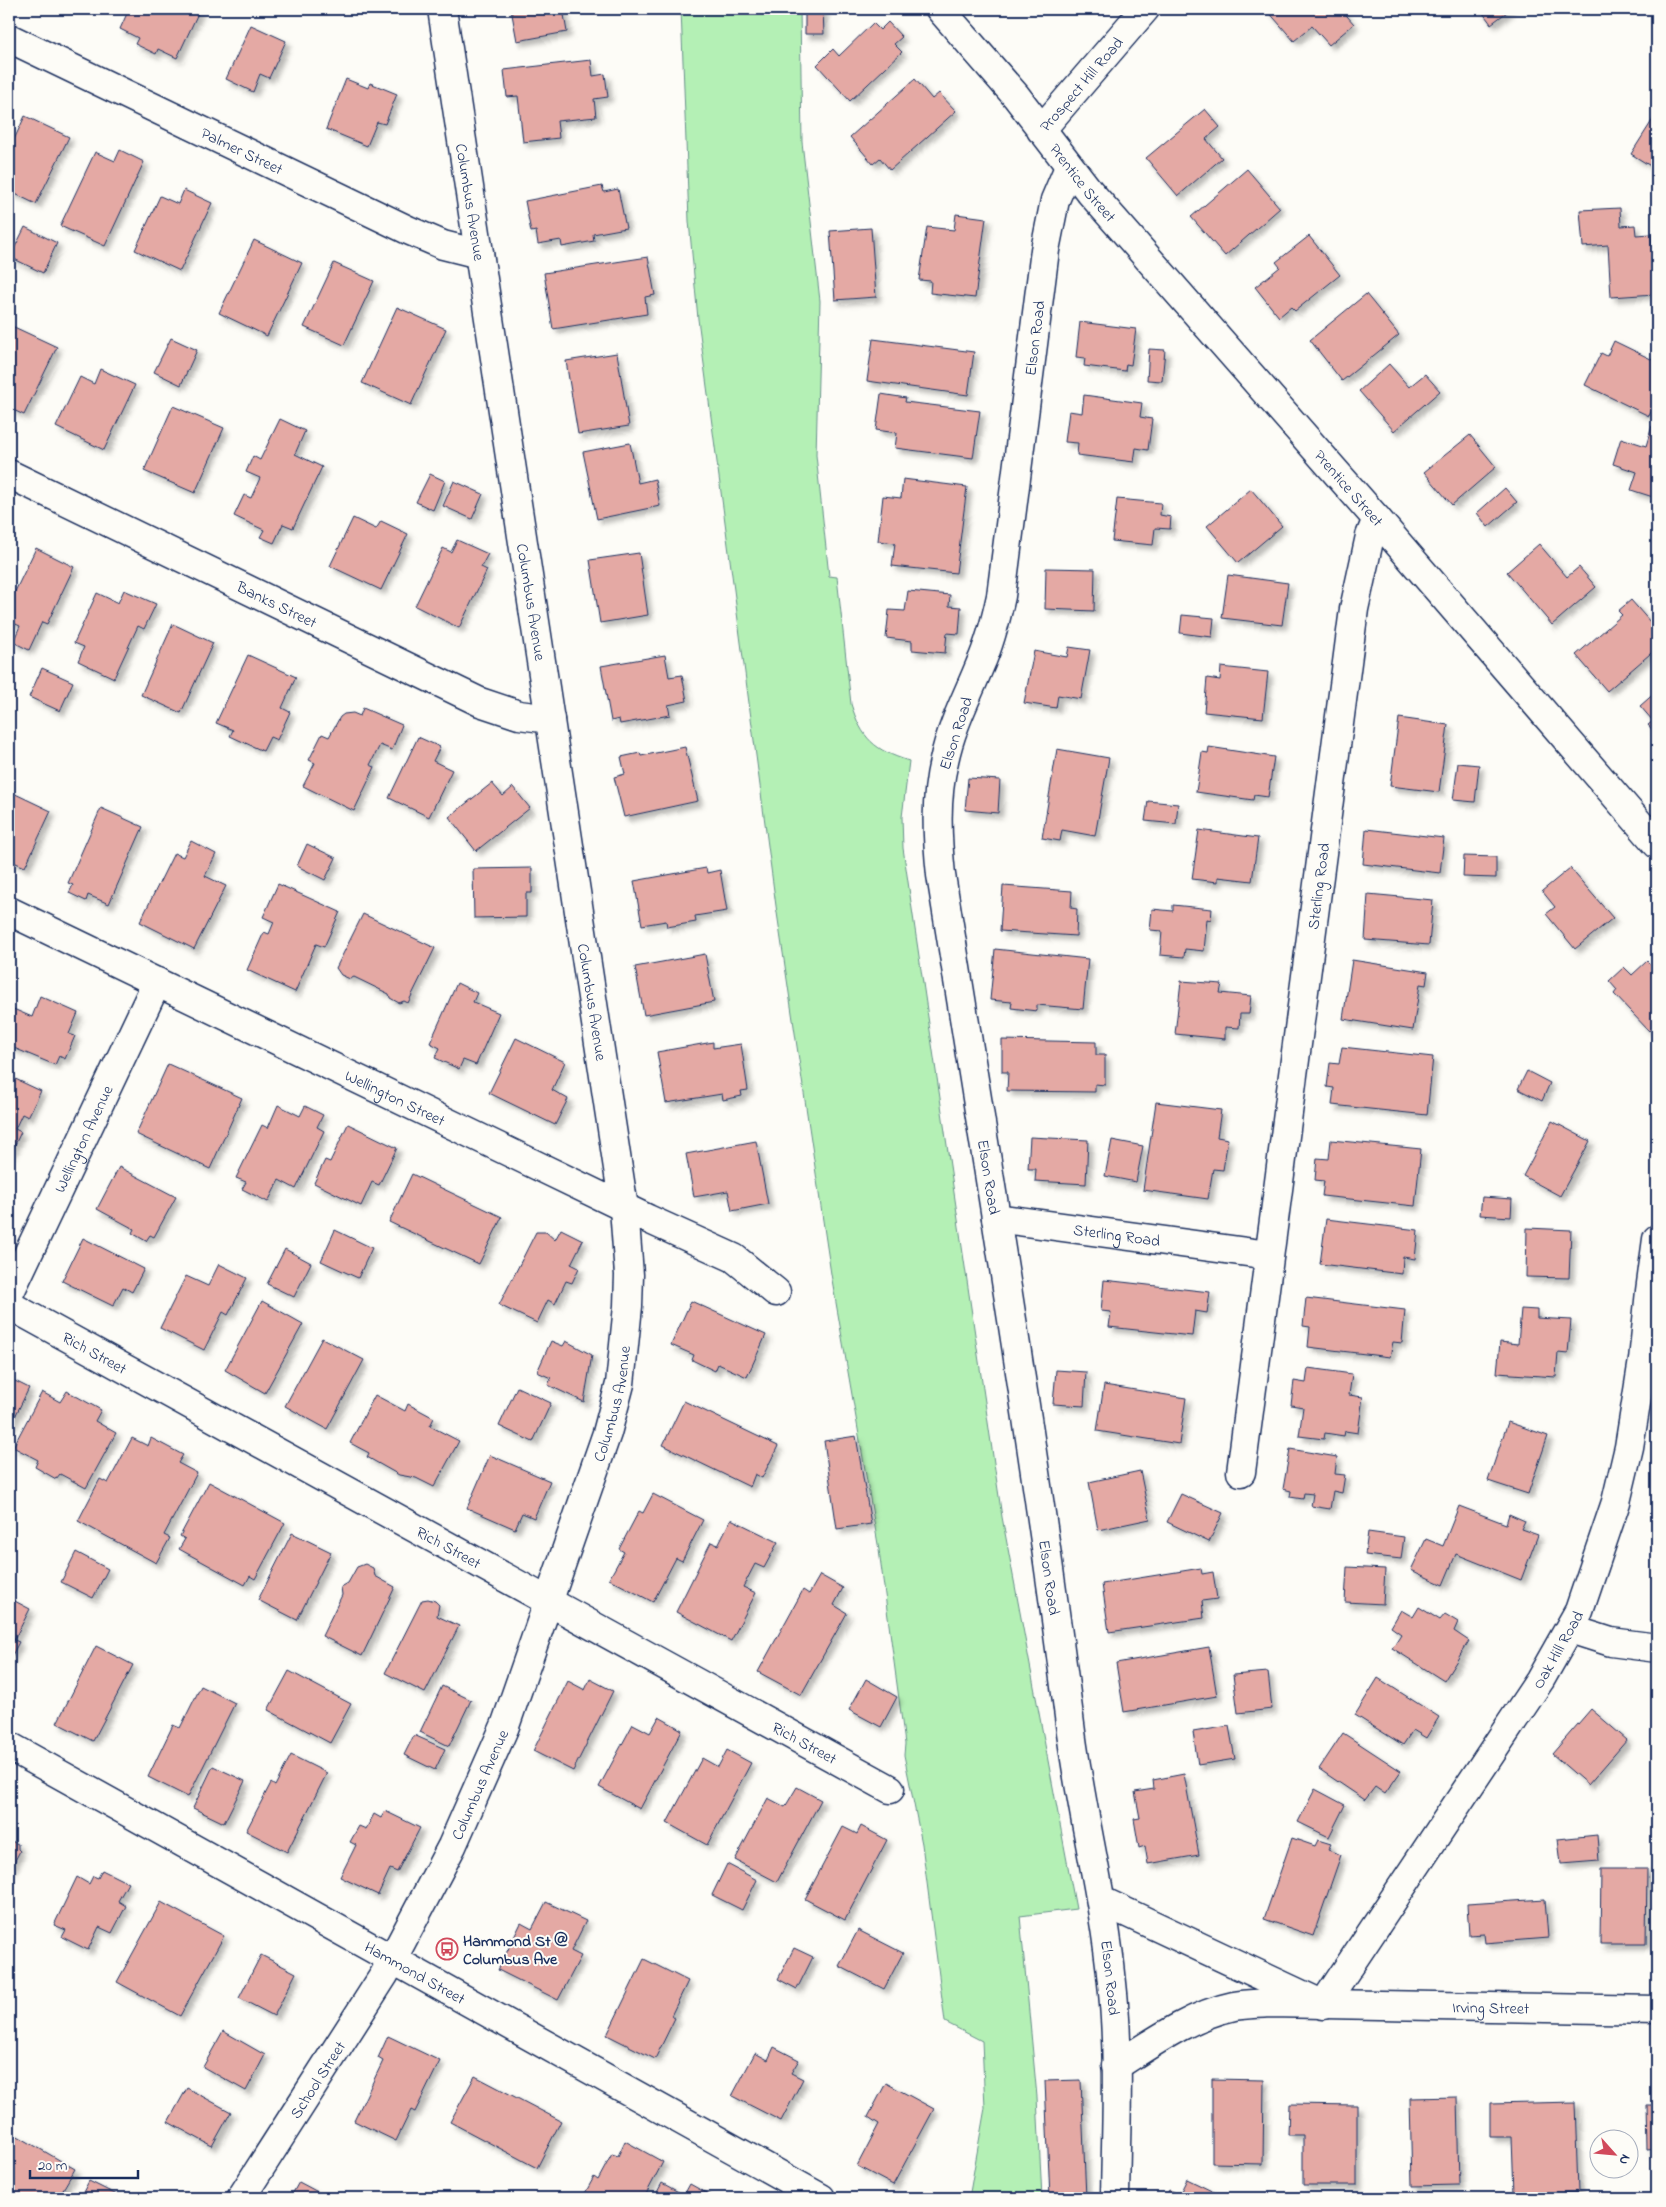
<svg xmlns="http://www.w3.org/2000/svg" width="1666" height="2207" viewBox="0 0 1666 2207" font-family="'Indie Flower',sans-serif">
<defs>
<filter id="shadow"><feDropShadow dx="4.5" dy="4.5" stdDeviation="2.5" flood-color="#0004"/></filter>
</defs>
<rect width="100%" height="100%" fill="#fdfcf7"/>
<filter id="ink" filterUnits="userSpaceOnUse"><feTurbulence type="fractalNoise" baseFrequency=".02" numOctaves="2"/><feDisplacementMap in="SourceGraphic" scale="10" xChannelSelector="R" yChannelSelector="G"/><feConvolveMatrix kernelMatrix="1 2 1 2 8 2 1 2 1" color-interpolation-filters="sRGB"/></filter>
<g filter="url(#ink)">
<path fill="#b4f0b5" stroke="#68908a" d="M681,9H800L802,142L820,301L816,455L829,576L837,577L851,704C862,739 874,750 909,761L902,817L903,848L1002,1517L1076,1909L1020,1916L1037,2097L1042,2198H969L985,2108L982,2041L945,2022L922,1844L904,1755L905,1744L879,1550L831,1274L776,906L698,319L689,221Z"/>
<path fill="#e4a9a4" stroke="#1b2f5e" filter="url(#shadow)" d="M129,9H200L177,58L158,49L156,54L135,44L138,38L120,29Z
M511,9H563L567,32L517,41Z
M805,9H823L824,34H805Z
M1269,9H1341L1354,24L1329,45L1312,26L1294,41L1267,10Z
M1480,9H1511L1491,24Z
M888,22L902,37L894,44L902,52L850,101L817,65L833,49L839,56L873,23L880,30Z
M251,25L286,41L269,78L260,74L253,92L226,79Z
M591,60L593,76L605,74L608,97L594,99L596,117L557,121L559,138L523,142L518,96L507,97L504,70Z
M346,79L368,88L370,83L397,94L385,124L377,122L367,146L326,129Z
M915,79L932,99L939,93L956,111L890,170L880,158L873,164L850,137Z
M1205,109L1220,127L1206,139L1222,158L1178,196L1146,158Z
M1657,113V170L1631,154Z
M25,116L69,137L36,204L9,191V150Z
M120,150L144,162L105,246L60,226L95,152L115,161Z
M1247,169L1280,208L1225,256L1191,217Z
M602,186L604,192L618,189L626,228L593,234L594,241L562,247L561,240L538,244L536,231L531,232L525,201Z
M184,190L212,203L180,271L135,250L160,196L178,204Z
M1620,208L1621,226L1635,225L1636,235L1651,234L1655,294L1611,297L1608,245L1583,247L1580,210Z
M956,214L986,218L975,298L930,293L931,281L919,280L927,227L954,230Z
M25,227L57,243L43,273L10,257Z
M871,228L876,297L835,300L830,231Z
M1309,236L1340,275L1295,311L1291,307L1279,317L1255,287L1280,267L1276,262Z
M254,240L302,263L267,336L219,313Z
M648,257L655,295L645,297L647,314L553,329L544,273Z
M334,263L374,281L344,345L304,327Z
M1366,294L1399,335L1342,381L1310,340Z
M397,307L446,329L411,405L362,383Z
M1080,322L1136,329L1131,365L1126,364L1125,371L1084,366L1085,358L1076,357Z
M12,326L57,347L24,415L9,408V333Z
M171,338L197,350L181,385L154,372Z
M873,339L974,352L968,395L867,381Z
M1614,341L1657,362V399L1649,416L1585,385L1601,353L1607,356Z
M1149,349L1165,350L1162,381L1147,380Z
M617,353L629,426L578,434L566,361Z
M1389,364L1409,387L1425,374L1440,391L1394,431L1359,391Z
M100,369L135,385L104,450L56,427L80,377L94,384Z
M881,394L906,398L905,402L980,411L973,458L895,448L897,433L876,430Z
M1084,395L1142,403L1140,417L1152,419L1148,450L1136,448L1134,462L1077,455L1078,443L1065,442L1069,411L1082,413Z
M173,406L224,428L195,493L144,471Z
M280,419L305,431L295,454L322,467L293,528L283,524L274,543L260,537L264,530L234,516L244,495L251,498L260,478L246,472L253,456L260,460Z
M1652,426L1657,428V504L1651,502L1653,497L1631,490L1637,472L1613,464L1621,438L1646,446Z
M1470,435L1496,467L1452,505L1424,472Z
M630,443L638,483L655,479L660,506L597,519L583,452Z
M430,474L445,481L433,510L416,502Z
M903,479L967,487L956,573L892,566L895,543L878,541L883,496L901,498Z
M454,481L483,494L472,519L443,506Z
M1505,488L1517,502L1488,527L1477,513Z
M1251,489L1282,526L1238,563L1207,526Z
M1117,499L1161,503L1160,515L1171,517L1170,529L1155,528L1153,545L1112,541Z
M353,518L376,529L381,521L408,534L381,590L330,566Z
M457,540L488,554L481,567L487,570L459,628L415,606L443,548L451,552Z
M1539,544L1567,577L1579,567L1596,587L1552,625L1507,572Z
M36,548L74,567L47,624L42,622L29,650L13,642L20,626L9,621V604Z
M639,553L648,615L600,623L590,560Z
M1046,568L1095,569L1094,611L1045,609Z
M1228,575L1288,583L1282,625L1222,618Z
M124,590L156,604L144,629L138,626L114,678L78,661L84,647L74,643L97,593L118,603Z
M908,591L950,595L949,606L961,607L959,634L947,633L945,653L912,650V641L886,638L889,610L905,611Z
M1631,600L1657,630V648L1607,691L1576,655L1622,615L1618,611Z
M1182,615L1214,618L1212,637L1180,633Z
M173,624L213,643L181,713L141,695Z
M1069,647L1090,650L1081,699L1058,695L1056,708L1024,703L1034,651L1067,657Z
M248,655L296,677L282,708L290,712L277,740L270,737L263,751L230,736L233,730L216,723Z
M665,655L669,677L682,675L687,701L668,705L670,715L620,724L619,719L611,721L601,666Z
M1221,667L1268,672L1263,718L1204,712L1207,678L1220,680Z
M42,668L73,682L60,711L29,697Z
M1657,691V735L1648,725L1653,721L1640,706Z
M363,708L402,725L392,750L380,745L370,765L375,767L354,811L303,786L315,763L309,760L322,734L329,737L340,717L344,714L353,713L360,716Z
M1399,718L1448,725L1439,792L1390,786Z
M418,737L440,747L433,761L452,770L429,817L389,798Z
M685,747L698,801L624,817L614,777L625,774L621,757L640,753L641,756Z
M1209,747L1274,757L1268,797L1254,795L1253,800L1196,792L1202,752L1208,753Z
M1057,749L1109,758L1095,836L1062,830L1060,841L1042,838Z
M1458,763L1479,765L1475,802L1453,800Z
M968,778L1000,780L998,813L965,810Z
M492,783L503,796L513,787L530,808L476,851L449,817Z
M9,791L51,811L25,867L9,860Z
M1148,801L1178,804L1176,824L1145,821Z
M101,808L143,827L109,904L88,895L86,901L69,893L73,885L68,883Z
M1366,829L1444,838L1440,873L1363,864Z
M1199,830L1258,838L1252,881L1218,877V882L1192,879Z
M191,841L216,854L205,876L226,886L194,949L140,922L174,853L183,857Z
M307,844L336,858L325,880L297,866Z
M1464,856L1496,857V878L1463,877Z
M532,868V893H526V917L474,918L473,869Z
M706,868L707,873L720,870L727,911L695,916L696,922L667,927L666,921L642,925L634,881Z
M1570,868L1613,918L1575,949L1546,914L1555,907L1542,891Z
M278,884L340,912L324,947L316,944L295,992L247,970L264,932L269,934L274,922L263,917Z
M1003,886L1072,891L1071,908L1077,909L1076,936L1000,931Z
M1368,894L1433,900L1429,945L1365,940Z
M1173,905L1212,909L1211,920L1207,919L1204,951L1185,949L1184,957L1160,955L1162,931L1150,930L1152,909L1173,911Z
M363,914L435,948L408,1003L404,1001L399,1003L390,998L389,994L354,977L350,979L341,975L336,968Z
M995,949L1088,959L1083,1009L1037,1005V1011L1011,1008L1012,1002L990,1000Z
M705,954L714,1002L644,1015L635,967Z
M1352,960L1428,972L1426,985L1420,984L1413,1030L1343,1019Z
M1647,961L1657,971V1023L1649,1031L1614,994L1617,990L1609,981L1624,967L1632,975Z
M1181,981L1222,984L1220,993L1251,996L1249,1014H1240L1239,1028L1225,1027V1039L1175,1034Z
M457,983L477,993L473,1002L499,1013L476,1065L463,1060L459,1069L435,1058L440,1048L430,1043Z
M40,996L78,1013L69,1034L75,1036L65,1059L59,1056L55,1065L9,1046V1013L11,1008L32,1017Z
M516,1038L565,1062L552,1090L568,1099L555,1125L489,1093Z
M1002,1040L1096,1042V1055H1105V1085L1095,1084V1092L1007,1091L1008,1072H1002Z
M713,1042V1048L741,1044L748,1090L741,1091L742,1096L723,1100L722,1094L666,1103L657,1052Z
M1342,1047L1433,1057L1427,1115L1332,1105L1334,1088L1327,1087L1330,1063L1339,1064Z
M168,1064L242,1098L210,1169L136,1134Z
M1527,1071L1550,1083L1542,1101L1518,1089Z
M9,1076L41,1091L28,1117L22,1114L15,1129L21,1132L11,1153L9,1152Z
M1156,1102L1221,1110L1217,1137L1228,1139L1223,1170L1213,1169L1208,1199L1143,1190Z
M278,1105L300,1116L305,1106L323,1115L317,1127L324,1131L296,1189L279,1180L268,1202L242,1189L246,1182L236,1178L262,1125L268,1128Z
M1552,1121L1590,1141L1560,1196L1523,1176Z
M348,1124L397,1148L379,1185L372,1182L361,1206L314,1183L325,1160L330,1162Z
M1030,1137L1088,1140L1086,1184L1035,1181L1036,1169H1028Z
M1112,1140L1143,1146L1136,1182L1105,1176Z
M1331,1140L1421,1149L1415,1206L1322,1196L1324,1181L1315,1180L1317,1158L1329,1159Z
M756,1141L768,1204L732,1211L728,1191L694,1197L686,1154Z
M119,1167L176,1197L154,1237L150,1235L146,1241L132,1233L134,1229L97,1209Z
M412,1174L502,1217L479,1264L389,1222Z
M1482,1197L1512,1199L1511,1217L1480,1215Z
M1326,1219L1418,1230L1415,1259L1403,1257L1402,1274L1320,1264Z
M1527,1228L1571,1230L1569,1278L1526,1277Z
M561,1229L583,1240L571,1264L579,1268L572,1283L566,1281L555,1304L548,1300L537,1323L499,1305L536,1232H546L555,1240Z
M335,1230L372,1248L358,1278L321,1261Z
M83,1238L144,1269L132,1292L123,1287L113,1306L62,1281Z
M285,1249L311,1263L294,1297L267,1284Z
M219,1264L247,1278L228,1315L223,1312L204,1350L160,1328L186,1276L208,1286Z
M1104,1280L1210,1292L1207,1313L1195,1311L1192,1336L1109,1327L1111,1312L1101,1311Z
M1306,1298L1405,1310L1402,1343L1393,1342L1390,1357L1308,1347L1310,1327L1303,1326Z
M262,1301L303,1324L265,1393L225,1370Z
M691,1301L766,1335L747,1377L718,1364L715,1371L692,1360L694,1355L671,1345Z
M1521,1309L1537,1310V1318L1571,1320L1568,1353L1558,1352L1556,1377L1497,1373L1500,1342L1518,1344Z
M322,1338L364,1360L327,1429L285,1406Z
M551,1341L563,1346L566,1341L592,1355L584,1402L548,1385L551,1378L537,1372Z
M1308,1368L1352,1374L1349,1395L1363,1397L1358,1433L1345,1431L1344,1436L1325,1433L1324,1439L1299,1436L1303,1407L1291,1405L1294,1381L1306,1383Z
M1056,1370L1086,1372L1084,1406L1053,1404Z
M9,1378L29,1388L9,1429Z
M1104,1385L1186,1398L1179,1444L1097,1431Z
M517,1387L551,1403L533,1442L499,1426Z
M67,1391L101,1410L95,1421L116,1433L86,1488L60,1474L56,1479L35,1467L38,1460L13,1447L42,1392L60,1402Z
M375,1395L405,1411L408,1404L434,1418L430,1426L459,1441L434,1487L416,1478L399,1475L367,1457L369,1453L350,1443Z
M684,1401L778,1446L762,1478L755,1474L750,1487L663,1445Z
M1508,1422L1548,1436L1528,1494L1488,1481Z
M856,1436L871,1524L837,1529L824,1441Z
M132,1438L148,1446L151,1438L183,1455L178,1463L197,1473L164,1535L170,1538L156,1563L78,1521L100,1479L108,1483Z
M1290,1449L1337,1457L1335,1474L1345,1475L1342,1493L1333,1491L1330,1509L1311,1506L1313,1494L1304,1493L1303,1499L1290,1497L1291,1491L1283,1489Z
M490,1455L550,1481L534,1518L522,1513L515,1529L467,1508Z
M1140,1471L1150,1519L1098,1530L1089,1482Z
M209,1482L285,1523L255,1579L250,1576L245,1585L179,1549L185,1539L180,1536Z
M653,1494L703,1520L682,1561L676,1558L653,1602L609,1579L624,1552L619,1549L639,1511L643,1513Z
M1181,1494L1223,1513L1209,1542L1167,1522Z
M1459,1506L1506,1524L1509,1514L1525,1521L1521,1529L1538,1535L1521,1580L1456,1554L1443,1585L1411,1570L1426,1539L1443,1546Z
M731,1519L778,1542L764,1568L755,1564L743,1587L756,1593L731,1641L676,1612L711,1542L718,1545Z
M1368,1532L1404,1537L1401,1559L1365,1555Z
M292,1533L331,1552L297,1620L258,1600Z
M76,1552L108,1569L93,1598L61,1582Z
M365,1564L373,1568L375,1576L395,1587L362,1656L322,1636L342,1595L341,1587L348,1583L357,1567Z
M1347,1567L1385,1569L1383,1604L1345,1602Z
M1201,1568L1202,1574L1213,1572L1217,1599L1202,1601L1204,1618L1109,1632L1102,1584Z
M820,1575L843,1588L834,1605L847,1613L801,1695L758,1672L803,1590L809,1594Z
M9,1598L30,1609L14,1640L19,1642L9,1661Z
M428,1599L435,1601L439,1605L437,1616L459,1626L425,1693L385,1673L422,1600Z
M1419,1607L1440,1620L1445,1614L1458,1622L1454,1631L1469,1641L1444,1681L1392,1648L1401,1634L1391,1627L1401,1610L1413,1617Z
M96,1646L133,1665L93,1741L57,1723Z
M1209,1647L1217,1696L1124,1712L1116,1663Z
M289,1671L351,1704L330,1743L268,1710Z
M1268,1672L1272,1709L1238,1713L1233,1675Z
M1378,1678L1439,1717L1426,1738L1413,1730L1403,1745L1355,1715Z
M590,1679L613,1691L573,1771L533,1751L568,1681L585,1690Z
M866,1679L897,1697L881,1727L849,1710Z
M201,1686L235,1703L188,1797L148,1777L173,1725L180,1728Z
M442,1686L471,1700L449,1746L420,1732Z
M1591,1709L1627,1740L1588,1785L1552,1754Z
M659,1717L682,1730L640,1809L599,1787L633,1724L650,1733Z
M1229,1726L1235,1759L1198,1765L1193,1732Z
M1343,1733L1401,1771L1385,1794L1375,1787L1365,1800L1319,1769Z
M414,1735L445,1749L435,1770L404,1755Z
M727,1750L751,1763L707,1845L667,1823L702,1758L718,1767Z
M291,1755L327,1773L287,1852L246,1831L271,1783L275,1786Z
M213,1766L245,1781L224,1823L193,1808Z
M1184,1774L1199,1855L1148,1864L1145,1846L1139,1848L1134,1819L1140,1818L1135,1792L1154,1789L1153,1780Z
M797,1787L821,1800L777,1882L735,1860L768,1798L785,1807Z
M1315,1789L1345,1805L1329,1837L1298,1822Z
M385,1811L420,1828L397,1872L390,1869L378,1895L340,1877L356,1845L350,1842L359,1826L366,1829L374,1814L381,1818Z
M861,1826L887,1840L845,1920L805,1899L843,1827L857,1834Z
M1597,1835L1599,1861L1561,1864L1558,1839Z
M1292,1838L1315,1846L1318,1840L1331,1844L1328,1850L1341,1855L1313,1936L1264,1919Z
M9,1840L18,1844V1849L20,1851L9,1872Z
M727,1864L757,1880L742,1910L712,1895Z
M1601,1869H1647L1646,1944H1600Z
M102,1870L128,1883L118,1901L126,1906L112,1933L99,1927L88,1950L62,1937L66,1930L54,1925L77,1877L89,1884L93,1876L98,1878Z
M1545,1899L1548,1938L1485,1943L1484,1934L1469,1935L1467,1904Z
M161,1902L224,1936L180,2016L117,1982Z
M546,1902L586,1921L571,1951L581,1956L558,2000L498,1970L521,1923L532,1929Z
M858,1930L903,1953L884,1989L839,1966Z
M794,1948L813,1957L797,1989L778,1979Z
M261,1955L296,1973L274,2016L239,1998Z
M644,1959L688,1981L671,2016L675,2018L655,2059L607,2035Z
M223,2031L265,2055L246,2091L203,2067Z
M388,2036L440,2061L415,2112L411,2110L396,2141L354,2121L383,2061L378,2058Z
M774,2047L799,2060L791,2073L803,2079L781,2121L732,2096L755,2053L768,2060Z
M475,2076L561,2121L537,2168L450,2122Z
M1212,2079L1264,2080L1263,2164L1212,2163Z
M1081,2080L1086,2198H1050L1045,2081Z
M886,2083L934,2109L893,2185L857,2166L879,2124L868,2117Z
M187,2088L231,2112L212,2146L168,2122Z
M1457,2097L1459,2185L1412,2186L1410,2098Z
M1575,2102L1578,2192L1514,2194L1512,2137H1490V2104Z
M1289,2104L1357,2105V2185H1303V2135H1288Z
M1646,2105H1657V2149L1647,2150Z
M9,2131L75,2169L58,2198H19L9,2192Z
M625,2141L663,2162L644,2198L583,2197L594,2177L598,2180L612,2154L618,2156Z
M1187,2179L1226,2198H1165L1169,2190L1179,2195Z
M89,2181L123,2198H80Z
M299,2182L329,2198H290Z
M662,2183L684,2195L690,2184L715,2198H654Z"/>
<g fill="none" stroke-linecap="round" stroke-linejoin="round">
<g stroke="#1b2f5e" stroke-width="31">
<g id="minor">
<path id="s1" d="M940,9L1016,96L1089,191L1377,519L1657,844"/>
<path id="s2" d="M9,38L408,230L443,245L479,254"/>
<path id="s3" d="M1041,130L1145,9"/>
<path id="s4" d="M1069,167L1055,200L1045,250L1001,596C996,619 990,643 980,665C967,697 951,727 944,761C935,799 937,837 941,875C987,1160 1034,1445 1071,1732C1082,1816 1104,1899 1112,1983C1120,2055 1116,2127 1115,2198"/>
<path id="s5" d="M9,474L480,702L519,715L550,719"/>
<path id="s6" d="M9,911L648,1219L734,1258L776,1292"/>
<path id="s7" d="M996,1218L1269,1255"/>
<path id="s8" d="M9,1294L157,982"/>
<path id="s9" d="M9,1305L890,1789"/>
<path id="s10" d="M1241,1472L1354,609L1370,536L1377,519"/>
<path d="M1570,1629L1611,1642L1657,1648"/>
<path id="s11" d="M9,1746L821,2198"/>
<path d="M1102,1901L1313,2000"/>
<path id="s12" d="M1323,2005L1540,1680L1579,1611L1616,1502L1629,1447L1643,1360L1650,1291L1657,1239"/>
<path id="s13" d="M1116,2066C1152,2043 1191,2015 1234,2006C1246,2004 1258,2004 1269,2003L1657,2010"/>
<path id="s14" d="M241,2198L384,1975L452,1846L505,1726L607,1433L620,1384L628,1306L629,1275L624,1208L442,9"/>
</g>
</g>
<use href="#minor" stroke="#fdfcf7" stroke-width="28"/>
</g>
</g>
<defs>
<g id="bus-ring" transform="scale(1.125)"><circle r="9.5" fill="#fdfcf7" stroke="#d1495b" stroke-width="1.5"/><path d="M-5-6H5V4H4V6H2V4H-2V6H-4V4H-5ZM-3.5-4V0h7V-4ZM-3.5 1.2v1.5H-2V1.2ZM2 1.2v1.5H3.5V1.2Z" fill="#d1495b"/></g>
</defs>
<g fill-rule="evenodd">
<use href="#bus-ring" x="447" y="1949"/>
</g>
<g text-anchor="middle" stroke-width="4" stroke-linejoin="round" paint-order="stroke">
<g font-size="16" fill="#1b2f5e" stroke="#fdfcf7">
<text dy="6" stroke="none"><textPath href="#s3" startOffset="61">Prospect Hill Road</textPath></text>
<text dy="6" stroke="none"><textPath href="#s2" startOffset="259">Palmer Street</textPath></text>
<text dy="6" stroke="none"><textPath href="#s1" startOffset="225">Prentice Street</textPath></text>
<text transform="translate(471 202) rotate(81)" y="6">Columbus Avenue</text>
<text transform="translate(1034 338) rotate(-83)" y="6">Elson Road</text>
<text dy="6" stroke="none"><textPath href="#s1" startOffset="630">Prentice Street</textPath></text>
<text transform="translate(532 602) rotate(81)" y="6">Columbus Avenue</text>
<text dy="6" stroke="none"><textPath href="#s5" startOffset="298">Banks Street</textPath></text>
<text transform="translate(955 733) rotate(-72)" y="6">Elson Road</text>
<text dy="6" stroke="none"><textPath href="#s10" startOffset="591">Sterling Road</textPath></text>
<text transform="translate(593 1002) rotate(81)" y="6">Columbus Avenue</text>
<text dy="6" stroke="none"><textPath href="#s6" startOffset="429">Wellington Street</textPath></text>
<text dy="6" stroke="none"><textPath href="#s8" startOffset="172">Wellington Avenue</textPath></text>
<text dy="6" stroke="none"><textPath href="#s4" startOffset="1031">Elson Road</textPath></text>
<text dy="6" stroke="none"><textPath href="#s7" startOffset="122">Sterling Road</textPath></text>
<text dy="6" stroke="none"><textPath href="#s9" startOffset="98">Rich Street</textPath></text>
<text dy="6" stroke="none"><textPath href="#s14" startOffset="882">Columbus Avenue</textPath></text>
<text dy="6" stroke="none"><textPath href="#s9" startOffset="502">Rich Street</textPath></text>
<text dy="6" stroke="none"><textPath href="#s4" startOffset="1436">Elson Road</textPath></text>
<text dy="6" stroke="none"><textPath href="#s12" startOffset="426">Oak Hill Road</textPath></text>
<text dy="6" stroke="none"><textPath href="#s9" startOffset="908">Rich Street</textPath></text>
<text dy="6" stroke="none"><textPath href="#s14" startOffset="478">Columbus Avenue</textPath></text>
<text dy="6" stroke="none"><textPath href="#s11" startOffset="465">Hammond Street</textPath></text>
<text dy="6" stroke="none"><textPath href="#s4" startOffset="1841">Elson Road</textPath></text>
<text dy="6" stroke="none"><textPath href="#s13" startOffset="390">Irving Street</textPath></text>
<text dy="6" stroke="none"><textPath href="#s14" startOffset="141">School Street</textPath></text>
</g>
<g font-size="16" font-weight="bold" fill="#1b2f5e" stroke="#fdfcf7" text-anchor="start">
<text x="463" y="1946">Hammond St @<tspan x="463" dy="18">Columbus Ave</tspan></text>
</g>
</g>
<rect width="1666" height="2207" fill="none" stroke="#fdfcf7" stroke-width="30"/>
<rect x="15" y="15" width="1636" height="2177" fill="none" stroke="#1b2f5e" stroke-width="2" filter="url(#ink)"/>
<g transform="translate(1614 2154) rotate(117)"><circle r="24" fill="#fdfcf7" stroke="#a3aaba"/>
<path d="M0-4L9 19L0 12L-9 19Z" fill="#d1495b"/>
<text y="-8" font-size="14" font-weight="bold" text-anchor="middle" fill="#1b2f5e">N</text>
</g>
<path d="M30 2170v8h108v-8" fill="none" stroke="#1b2f5e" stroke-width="2.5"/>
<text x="38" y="2170" font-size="15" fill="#1b2f5e" stroke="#fdfcf7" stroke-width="4" paint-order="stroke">20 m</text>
</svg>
